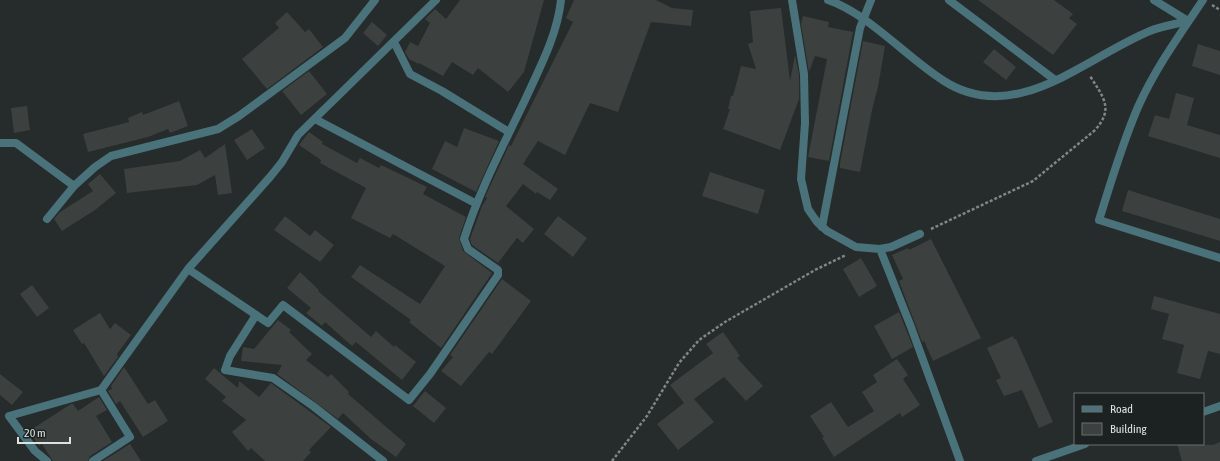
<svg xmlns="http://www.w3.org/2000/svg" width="1220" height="461" viewBox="0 0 1220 461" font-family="'Asap Condensed',sans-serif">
<rect width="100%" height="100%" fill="#262b2b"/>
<path fill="#3c413f" d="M460,0H544L524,72L508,92L478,68L473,75L452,62L443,76L419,63V64L409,59L405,52L410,42L418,46L430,23L425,19L435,9L446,19Z
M574,0H656L672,8L693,10L691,26L651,22L618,112L590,103L565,155L538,141L523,164L558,189L550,200L537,192L536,194L523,184L506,206L534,229L523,243L517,238L498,263L472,245L470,239L482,206L487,198L485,197L505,154L509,145L511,146L573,22L566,18Z
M978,0H1054L1073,14L1069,18L1077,24L1053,55Z
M781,8L790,81L795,55L799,74V99L780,150L723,129L730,109H728L731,96H733L741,66L756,69L748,44L753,42L750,11Z
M287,12L305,32L309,29L323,47L267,89L242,59L279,28L275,23Z
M803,16L829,22L828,27L853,32L829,161L808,157L827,59L815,56L809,72L801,24Z
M372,22L387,35L378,46L363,33Z
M863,41L885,46L878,87L872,110L860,172L840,168V163Z
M1198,44L1220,51V75L1192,66Z
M994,49L1016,67L1006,80L983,62Z
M309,71L327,94L301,115L282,91Z
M1176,93L1194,98L1187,125L1220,135V158L1148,136L1155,115L1169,119Z
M179,101L188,126L170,133L168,129L148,137L88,152L83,134L129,122L128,118L142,112L143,115Z
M27,106L30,130L14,133L11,108Z
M464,128L499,141L476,192L432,169L445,141L457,147Z
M252,129L265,148L247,160L234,140Z
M309,132L323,142L322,144L357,163L360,158L379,168L381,165L427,187L423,194L466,217L459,238L463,251L492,273L441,348L409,322L411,320L351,277L360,265L420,304L445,266L393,234L390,238L351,218L366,188L320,163L321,160L299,145Z
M225,144L232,193L218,195L215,175L197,185L127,193L124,169L180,161L200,150L205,158Z
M710,172L765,190L758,214L702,196Z
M100,174L116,193L95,210L62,231L54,219L60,212L93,191L88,184Z
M1128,190L1220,219V241L1122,211Z
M285,216L310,236L315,230L334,245L320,262L274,230Z
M558,216L587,238L573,257L544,234Z
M931,239L981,338L933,361L924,341L922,342L899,281L903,279L892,255L908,248L909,250Z
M861,258L877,286L859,297L843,269Z
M300,272L319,290L318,291L371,337L376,331L394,347L395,345L416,362L402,380L356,342L352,346L325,322L322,326L306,313L311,308L287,288Z
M502,279L531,301L492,354L489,352L461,386L441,371L453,357L450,355Z
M32,285L49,308L37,317L20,294Z
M1154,296L1220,314V354L1208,351L1200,379L1177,373L1184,345L1162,339L1169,314L1151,309Z
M899,312L913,347L892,359L874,326Z
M100,313L110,329L115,323L131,335L117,354L118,357L104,376L84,343L82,344L73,330Z
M278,320L291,330L289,332L312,354L306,360L328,377L331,374L349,392L348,394L406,444L396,457L371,439L343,413L338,419L277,374L282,365L241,361L243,347L254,349Z
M723,332L740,356L737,358L763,386L746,401L724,377L694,399L714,422L678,450L657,424L684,403L670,385L713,353L706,344Z
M1013,336L1014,339H1016L1053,422L1039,428L1022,390L1004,396L996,380L1001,378L987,348Z
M897,359L908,375L903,379L920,405L902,417L900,413L834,457L822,438L824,437L810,416L831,402L848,427L874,411L862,392L877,382L873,375Z
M124,367L148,404L155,400L168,421L143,437L120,401L116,404L108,391L112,389L111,386Z
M214,368L238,388L239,381L259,397L271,383L331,427L309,450L311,452L303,461H265L251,448L248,451L232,432L246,420L222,401L226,397L205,379Z
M0,374L23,392L12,405L0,395Z
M425,391L446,408L434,423L413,406Z
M99,397L107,410L96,416L112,442L90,456L88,461H53L42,444L39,446L29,431L71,404H73L78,411Z
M1220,442V461H1182L1177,444L1213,445Z
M130,444L141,461H103Z"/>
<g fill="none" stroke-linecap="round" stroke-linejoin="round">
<path stroke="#818585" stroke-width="2.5" stroke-dasharray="3 2" stroke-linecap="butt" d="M1212,5L1220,10
M931,229L1033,181L1094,131C1115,109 1103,97 1090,76
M612,461L647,416L679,363L699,340L725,322L815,270L846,255"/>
<path stroke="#4a727b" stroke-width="8" d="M949,0L1055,80
M1154,0L1188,21
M0,143H16L74,186
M47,219L74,186L95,167L111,156L218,129L239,116L345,38L375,0
M256,315L230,356L225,370L273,378L313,406L383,461
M93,461L130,437L101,390"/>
<path stroke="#4a727b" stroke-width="8" d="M792,0L804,74L805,123L801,179L808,209L817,222L827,231L856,247L880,249L891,247L920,234
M1203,0C1180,34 1155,69 1138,107C1122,144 1111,182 1099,220L1220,258
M394,42L410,74L442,91L509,132
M315,119L475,203
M822,227L860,28L871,0
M880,249L911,327L960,461
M188,269L268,323L283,305L409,400L430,374L498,275V270L468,249L464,239C479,191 503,146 525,100C540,67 557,36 561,0
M1203,412L1220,406
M47,461L35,451L9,416L101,390L188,269L270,177L282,162L298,135L436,0
M1036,461L1085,444"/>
<path stroke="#4a727b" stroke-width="8" d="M828,0C869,14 907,58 944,81C1016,127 1086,57 1150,31C1162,26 1176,24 1188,21"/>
</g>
<rect x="1074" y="393" width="130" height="52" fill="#1c2221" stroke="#6a6f6e"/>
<rect x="1082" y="406" width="20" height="6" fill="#4a727b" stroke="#6a6f6e"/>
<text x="1110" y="413" font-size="12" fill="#dee2e1">Road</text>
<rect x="1082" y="423" width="20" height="12" fill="#3c413f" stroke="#6a6f6e"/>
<text x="1110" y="433" font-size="12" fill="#dee2e1">Building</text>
<path d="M18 437v6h52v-6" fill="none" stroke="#dee2e1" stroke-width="2"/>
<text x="24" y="437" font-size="12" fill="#dee2e1" stroke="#1c2221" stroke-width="3" paint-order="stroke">20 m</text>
</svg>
